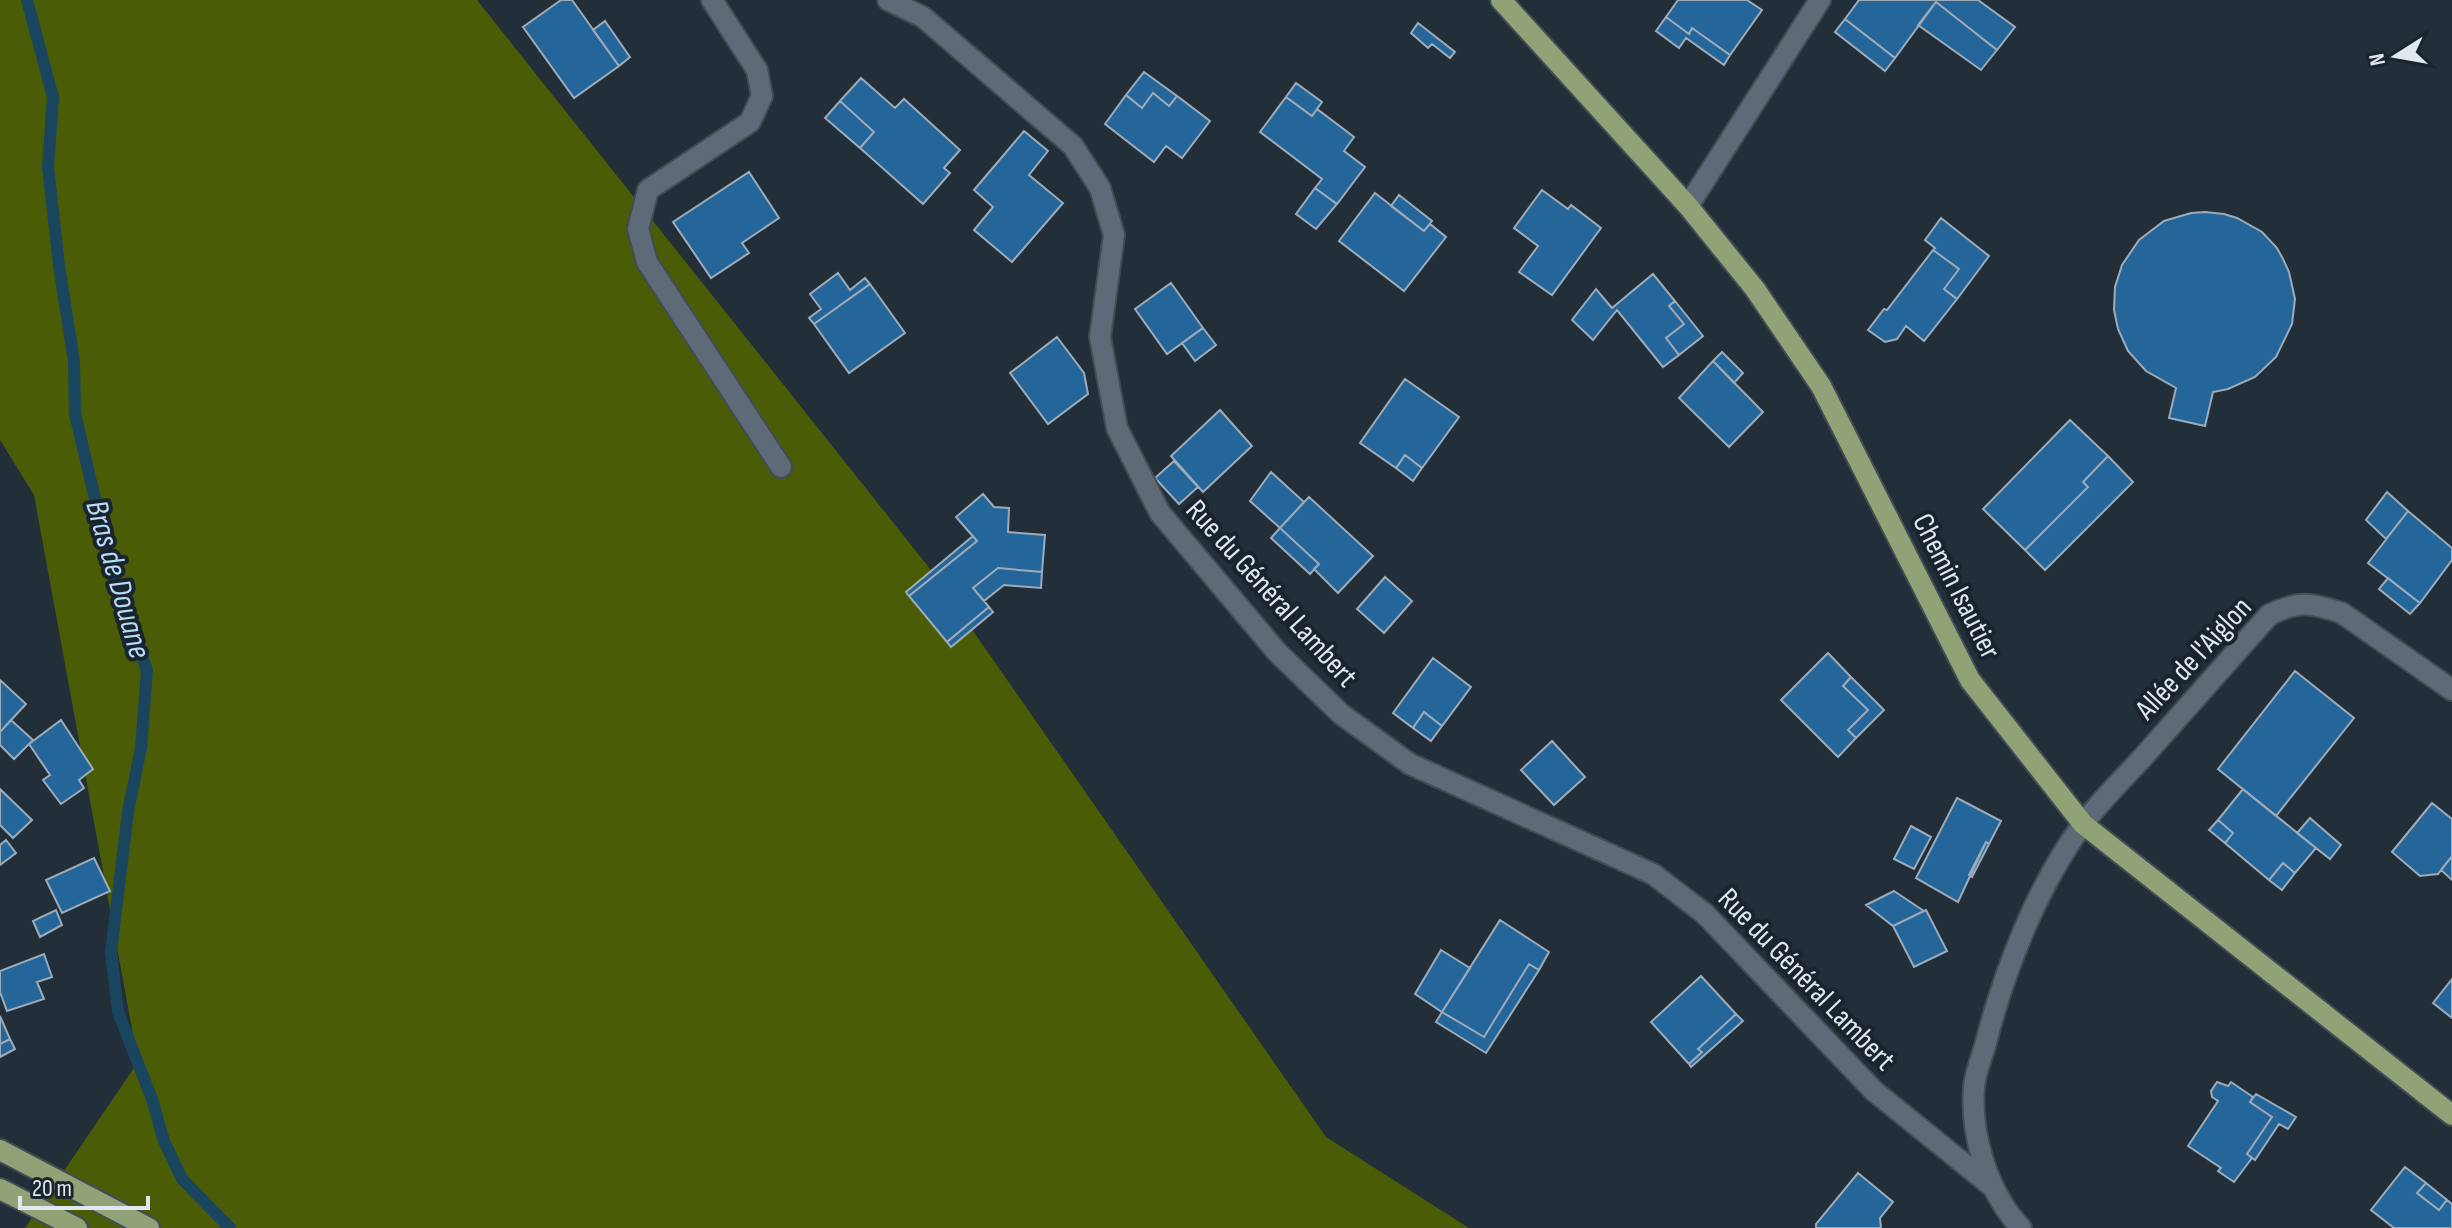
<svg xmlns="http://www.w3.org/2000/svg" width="2452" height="1228" viewBox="0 0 2452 1228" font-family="'Sofia Sans Condensed',sans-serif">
<rect width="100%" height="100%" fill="#222e38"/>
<path fill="#4a5d06" d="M0,0H477L927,565L1326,1137L1469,1228H25L138,1062L34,495L0,440Z"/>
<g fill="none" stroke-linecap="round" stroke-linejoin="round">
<path stroke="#1a455e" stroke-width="12" d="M27,0L53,97L48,167L59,265L74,362L75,414L115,583L147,670L141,748L128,812L111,952L118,1012L152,1099L164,1141L182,1179L230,1228"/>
</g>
<path fill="#25669a" stroke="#9dabb9" stroke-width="2" d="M561,0H572L619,66L574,98L523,27Z
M1678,0H1747L1762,10L1730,55L1692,28L1689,34L1666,17Z
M1859,0H1978L2015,27L1997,50L1936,2L1895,58L1845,19Z
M1936,2L1997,50L1981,70L1918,25Z
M1666,17L1689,34L1692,28L1730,55L1724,65L1686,38L1679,48L1656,31Z
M1845,19L1895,58L1885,71L1835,32Z
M605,21L630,57L619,66L593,30Z
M1418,23L1455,52L1450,58L1432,44L1428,48L1411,33Z
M1144,72L1177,96L1169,106L1153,93L1142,108L1126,95Z
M861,78L895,108L904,99L960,150L944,168L950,173L923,204L860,148L874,132L840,101Z
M1296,83L1322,102L1312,116L1286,97Z
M1153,93L1169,106L1177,96L1210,121L1182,158L1166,146L1154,162L1105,124L1126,95L1142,108Z
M1286,97L1312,116L1317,109L1354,137L1344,151L1365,167L1337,204L1315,188L1322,179L1260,132Z
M840,101L874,132L860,148L825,118Z
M1024,131L1048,151L1029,175L1063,203L1012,262L974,230L993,207L974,190Z
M749,172L779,218L742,243L749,253L711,278L673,222Z
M1315,188L1337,204L1316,229L1296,214Z
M1542,190L1568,209L1571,205L1601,228L1552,295L1519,272L1538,246L1514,228Z
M1375,193L1424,231L1430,224L1446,237L1404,291L1339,241Z
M1399,195L1432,221L1424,231L1391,206Z
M2205,212L2224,214L2237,218L2262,232L2277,248L2283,259L2289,272L2295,299L2292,324L2276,357L2255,377L2228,389L2213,392L2205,426L2169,418L2176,388L2146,371L2128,351L2118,329L2114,310L2115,287L2122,265L2139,240L2164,221L2191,213Z
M1941,218L1989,256L1957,299L1944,289L1959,269L1933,250L1935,248L1925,240Z
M1933,250L1959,269L1944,289L1957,299L1924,341L1906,326L1897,339L1885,342L1868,330L1884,309L1887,310Z
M838,273L850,290L865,278L870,284L814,324L809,318L821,309L810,294Z
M1653,274L1675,301L1669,306L1684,324L1666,338L1679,355L1663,367L1617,310L1593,340L1572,320L1596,289L1612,308Z
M1171,283L1203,328L1167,354L1135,309Z
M870,284L905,333L849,373L814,324Z
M1675,301L1703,336L1679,355L1666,338L1684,324L1669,306Z
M1203,328L1216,345L1195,361L1182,343Z
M1057,337L1084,373L1088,394L1048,424L1010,373Z
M1722,352L1743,373L1734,383L1713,361Z
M1713,361L1763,412L1729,447L1679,398Z
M1405,379L1459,417L1422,468L1405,455L1396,468L1360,443Z
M1220,410L1252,446L1203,492L1171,456Z
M2070,420L2108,456L2083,482L2088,487L2025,550L1983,509Z
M1405,455L1422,468L1413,481L1396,468Z
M2108,456L2133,482L2045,570L2025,550L2088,487L2083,482Z
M1174,461L1198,487L1179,504L1155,478Z
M1271,472L1304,502L1280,528L1250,501Z
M2387,492L2408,511L2386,539L2366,520Z
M983,494L994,507L1009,508L1008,532L1045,535L1042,572L998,568L973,588L989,607L947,642L909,596L977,541L956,517Z
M1309,497L1373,556L1338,593L1314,569L1319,564L1280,528Z
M2408,511L2452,548V560L2420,603L2368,563Z
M1280,528L1319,564L1310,574L1271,538Z
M973,536L977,541L909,596L906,592Z
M998,568L1042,572L1041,588L1004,585L984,601L973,588Z
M1385,577L1412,601L1384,633L1357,609Z
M2388,578L2420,603L2410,614L2379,589Z
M989,607L993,612L951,647L947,642Z
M1828,653L1851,677L1843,686L1868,710L1848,730L1856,738L1838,757L1781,700Z
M1433,658L1471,687L1442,726L1424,712L1413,728L1393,713Z
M2295,671L2354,718L2276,816L2218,769Z
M1851,677L1884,710L1856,738L1848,730L1868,710L1843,686Z
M0,680L26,704L0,732Z
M1424,712L1442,726L1431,741L1413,728Z
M11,720L33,740L14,759L0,745V732Z
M61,720L93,769L79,780L84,788L61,804L43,780L50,775L29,744Z
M1552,741L1585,777L1554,805L1521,770Z
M0,789L32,820L13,838L0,825Z
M2243,789L2316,848L2295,873L2283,863L2269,880L2225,843L2233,833L2218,820Z
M1957,798L2001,821L1989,844L1986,842L1958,902L1916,878Z
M2432,803L2452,819V856L2438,874L2420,876L2392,852Z
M2310,818L2341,845L2330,859L2297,833Z
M2218,820L2233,833L2225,843L2209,830Z
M1911,826L1931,837L1914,869L1894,859Z
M6,840L16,853L0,865V845Z
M1986,842L1989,844L1972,877L1969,875Z
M2452,856V880L2441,870Z
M94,858L110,891L62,913L46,880Z
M2283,863L2295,873L2282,890L2269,880Z
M1894,891L1924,911L1893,926L1866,905Z
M56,910L62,925L40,937L33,921Z
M1926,910L1947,951L1914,967L1893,926Z
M1500,920L1549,952L1539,970L1529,964L1484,1037L1442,1012Z
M1441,950L1470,968L1442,1012L1415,994Z
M44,954L52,977L37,982L44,999L7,1011L0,992V971Z
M1529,964L1539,970L1486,1053L1436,1022L1442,1012L1484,1037Z
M1701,976L1736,1014L1698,1049L1702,1052L1689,1064L1651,1022Z
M2452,979V1018L2433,1003Z
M1736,1014L1743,1021L1691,1067L1689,1064L1702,1052L1698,1049Z
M0,1016L10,1039L0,1044Z
M10,1039L15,1049L0,1057V1044Z
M2217,1082L2228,1086L2231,1082L2253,1097L2250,1102L2272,1117L2247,1154L2252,1158L2234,1182L2218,1171L2221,1168L2188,1146L2218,1101L2212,1097L2211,1091Z
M2256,1094L2296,1117L2288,1129L2279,1124L2255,1160L2247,1154L2272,1117L2250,1102Z
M2405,1167L2426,1183L2417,1193L2439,1210L2447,1200L2452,1204V1228H2394L2371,1210Z
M1858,1173L1893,1202L1880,1218L1881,1228H1816V1224Z
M2426,1183L2447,1200L2439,1210L2417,1193Z"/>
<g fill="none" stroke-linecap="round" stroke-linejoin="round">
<g stroke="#424c55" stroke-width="24">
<path id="minor" d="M712,0L757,70L762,96L750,122L648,190L638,229L647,262L781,467
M888,0L923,17L1073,146L1100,188L1114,235L1100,337L1117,428L1160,513L1277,652L1341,714L1410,764L1653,874L1705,914L1874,1091L1994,1188
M1688,206L1820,0
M2021,1228C1988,1193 1970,1135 1974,1087C1975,1074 1981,1059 1985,1046C2004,971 2037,886 2083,824C2101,800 2124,778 2144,756C2186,709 2227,662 2269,615C2299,600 2312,603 2342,613L2452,690"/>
</g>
<g stroke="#424c55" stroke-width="24">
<path id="major" d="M1501,0L1688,206L1755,289L1821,386L1970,680L2083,824L2452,1115
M0,1150L149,1228
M0,1189L77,1228"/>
</g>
<use href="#minor" stroke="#5e6a77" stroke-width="20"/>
<use href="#major" stroke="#90a276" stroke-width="20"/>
</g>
<g text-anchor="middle" stroke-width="8" stroke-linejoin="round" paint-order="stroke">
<g font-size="30" fill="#e0e7ee" stroke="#19242e">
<text transform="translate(1957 586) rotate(63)" y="10">Chemin Isautier</text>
<text transform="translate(1272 593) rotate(48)" y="10">Rue du Général Lambert</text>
<text transform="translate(2193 658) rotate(-47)" y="10">Allée de l'Aiglon</text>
<text transform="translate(1807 979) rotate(46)" y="10">Rue du Général Lambert</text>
</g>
<g font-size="32" font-style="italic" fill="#b5dcf6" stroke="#19242e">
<text transform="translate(119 579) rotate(74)" y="11">Bras de Douane</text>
</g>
</g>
<g transform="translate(2396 56) rotate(259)" stroke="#19242e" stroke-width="6" paint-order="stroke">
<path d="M0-6L14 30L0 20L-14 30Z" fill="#e0e7ee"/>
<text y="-12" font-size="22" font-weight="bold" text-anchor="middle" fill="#e0e7ee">N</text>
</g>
<path d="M20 1196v12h128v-12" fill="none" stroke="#e0e7ee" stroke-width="4"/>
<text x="32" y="1196" font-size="24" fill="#e0e7ee" stroke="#19242e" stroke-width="6" paint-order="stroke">20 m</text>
</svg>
